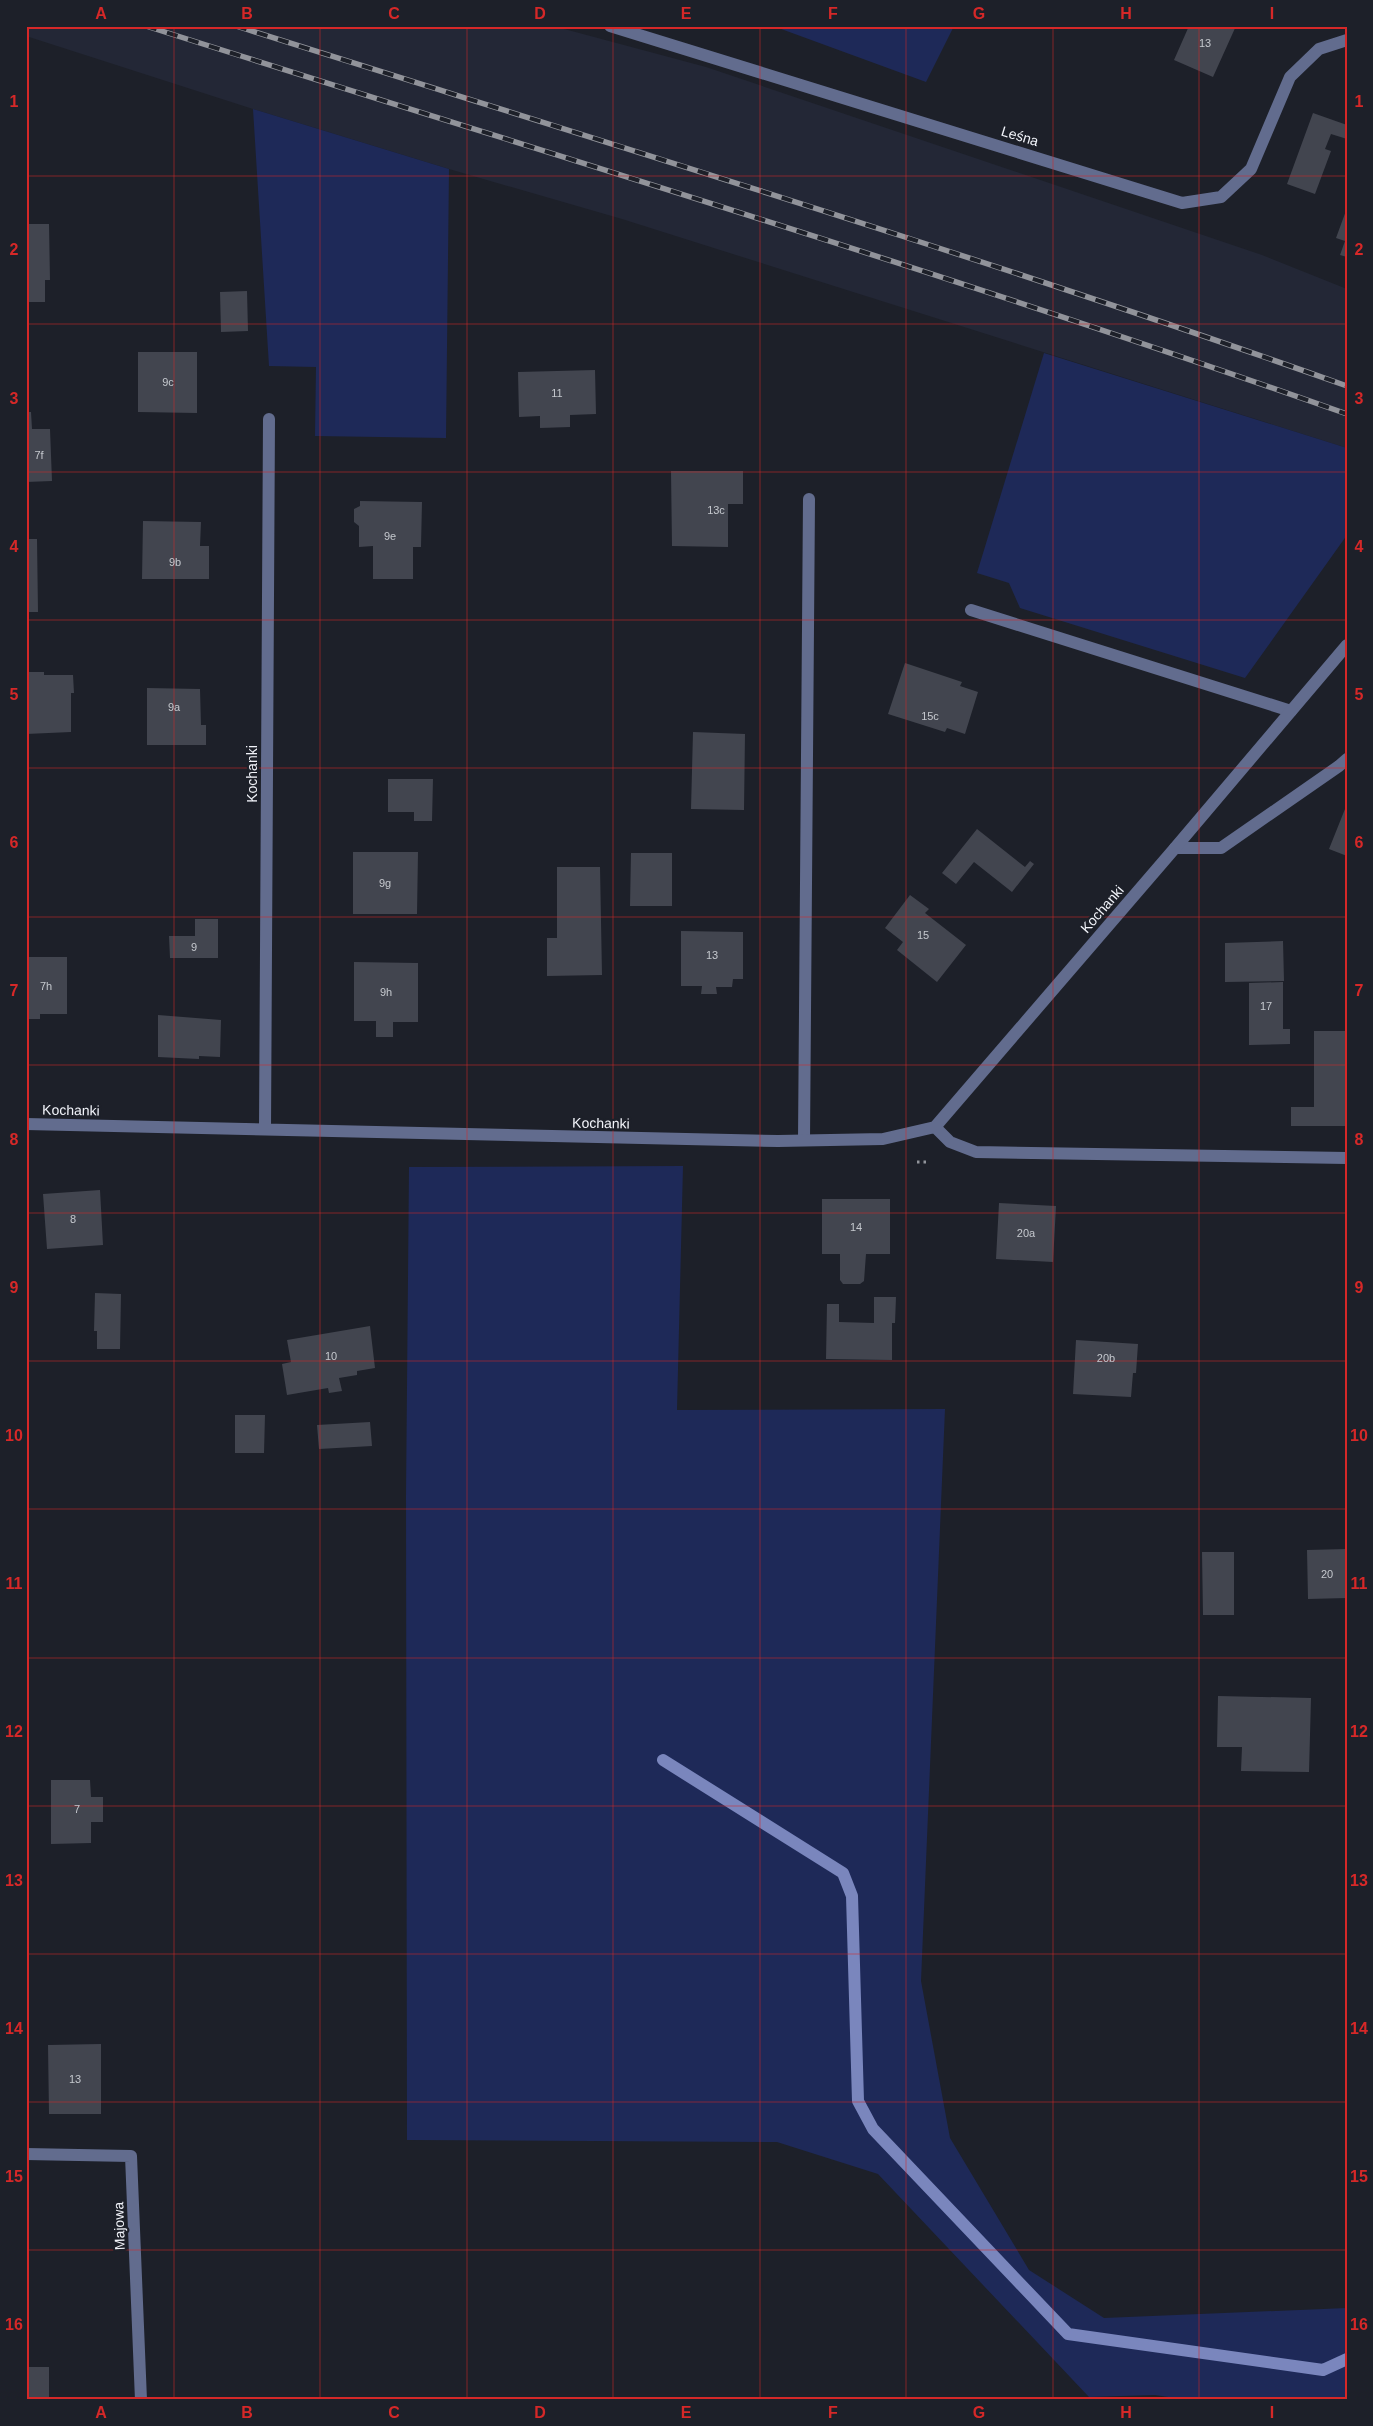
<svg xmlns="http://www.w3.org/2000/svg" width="1373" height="2426" viewBox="0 0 1373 2426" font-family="Arial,sans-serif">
<rect width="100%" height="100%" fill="#1d2029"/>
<path fill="#232736" d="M26,26H553L706,67L1262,255L1347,289V448L622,219L449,169L253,109L26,36Z"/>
<path fill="#1e2958" d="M773,26H954L926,82Z
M253,109L449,169L446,438L315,436L316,367L269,366Z
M1044,353L1347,448V535L1245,678L1020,608L1009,583L977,573Z
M683,1166L677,1410L945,1409L921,1981L950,2138L1029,2270L1104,2318L1347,2308V2400H1188L1155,2395L1089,2397L878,2174L777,2142L407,2140L406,1496L409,1167Z"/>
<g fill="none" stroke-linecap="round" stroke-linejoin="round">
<path stroke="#7a86bd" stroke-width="12" d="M663,1760L843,1873L852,1896L858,2101L873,2129L1068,2334L1323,2370L1347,2359"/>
</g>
<path fill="#42454f" d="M1189,26H1236L1213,77L1174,60Z
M1313,113L1347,125V139L1331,134L1325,149L1331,151L1315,194L1287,184Z
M1347,208V257L1340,255L1345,241L1336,238Z
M26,224H49L50,280H45V302H26Z
M247,291L248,331L221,332L220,292Z
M138,352H197V413L138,412Z
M595,370L596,414L570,415V427L540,428V416L519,417L518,372Z
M26,412H31L32,429H50L52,481L26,482Z
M671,471H743V504H728V547L672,546Z
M360,501L422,502L421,547H413V579H373V546L359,547V526L354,522V509L360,506Z
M143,521L201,522L200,546H209V579H142Z
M26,539H37L38,612H26Z
M905,663L962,682L960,686L978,692L965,734L947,728L945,732L888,714Z
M26,672H44V675H73L74,693H71V732L26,734Z
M147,688L200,689L201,725H206V745H147Z
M693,732L745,734L744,810L691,809Z
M388,779H433L432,821H414V812H388Z
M1347,804V856L1329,849Z
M977,829L1025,867L1030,861L1034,864L1012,892L974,862L956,884L942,873Z
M353,852H418L417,914H353Z
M631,853H672V906H630Z
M557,867H600L602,975L547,976V938H557Z
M910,895L929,909L925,913L966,945L937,982L897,950L903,942L885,928Z
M195,919H218V958H170L169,936H195Z
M681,931L743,932V979H733L732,987H716L717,994H701L702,986H681Z
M1283,941L1284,981L1225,982V943Z
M26,957H67V1014H40V1019H26Z
M354,962L418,963V1022H393V1037H376V1021H354Z
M1283,982V1029H1290V1044L1249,1045V983Z
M158,1015L221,1020L220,1057L199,1056V1059L158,1057Z
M1314,1031H1347V1126H1291V1107H1314Z
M100,1190L103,1245L47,1249L43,1194Z
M822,1199H890V1254H866L864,1281L860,1284H843L840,1280V1254H822Z
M999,1203L1056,1206L1053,1262L996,1259Z
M95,1293L121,1294L120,1349H97V1331H94Z
M874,1297H896L895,1323H892V1360L826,1359L827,1304H839V1322L874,1323Z
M370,1326L375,1368L357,1371V1375L339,1378L342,1391L329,1393L328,1388L287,1395L282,1364L291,1362L287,1340Z
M1076,1340L1138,1344L1136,1373H1133L1131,1397L1073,1394Z
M235,1415H265L264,1453H235Z
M370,1422L372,1446L319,1449L317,1425Z
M1347,1549V1598L1308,1599L1307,1550Z
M1202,1552H1234V1615H1203Z
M1218,1696L1311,1698L1309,1772L1241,1771L1242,1747H1217Z
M51,1780H90L91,1797H103V1822H91V1843L51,1844Z
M101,2044V2114H49L48,2045Z
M26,2367H49V2400H26Z"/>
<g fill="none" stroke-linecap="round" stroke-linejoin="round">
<path stroke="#91949b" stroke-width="3" stroke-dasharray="2.5 4" stroke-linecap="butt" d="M917,1162H930"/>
<path stroke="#626c8e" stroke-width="12" d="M971,610L1291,711
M1175,848H1221L1339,766L1347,759
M804,1140L809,499"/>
<path stroke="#626c8e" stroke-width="12" d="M610,26L1182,203L1221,197L1251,169L1290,77L1319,49L1347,40
M26,1124L778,1141L883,1139L935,1127L1175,848L1347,645
M935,1127L950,1142L976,1152L1347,1158
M265,1129L269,419
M26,2154L131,2156L141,2400"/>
<g stroke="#91939a" stroke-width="5.5">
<path id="rail" d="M146,26C547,153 950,274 1347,414
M236,26C607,143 980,256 1347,386"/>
</g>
<use href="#rail" stroke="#1d2029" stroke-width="4" stroke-dasharray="11" stroke-linecap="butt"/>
</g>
<path fill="none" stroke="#d62828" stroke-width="1" stroke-opacity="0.55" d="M174,26V2400M320,26V2400M467,26V2400M613,26V2400M760,26V2400M906,26V2400M1053,26V2400M1199,26V2400M26,176H1347M26,324H1347M26,472H1347M26,620H1347M26,768H1347M26,917H1347M26,1065H1347M26,1213H1347M26,1361H1347M26,1509H1347M26,1658H1347M26,1806H1347M26,1954H1347M26,2102H1347M26,2250H1347"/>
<g text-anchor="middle" stroke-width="4.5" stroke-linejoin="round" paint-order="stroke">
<g font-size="11" fill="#c5c8ce">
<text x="1205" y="47">13</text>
<text x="168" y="386">9c</text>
<text x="557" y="397">11</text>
<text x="39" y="459">7f</text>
<text x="716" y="514">13c</text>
<text x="390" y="540">9e</text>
<text x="175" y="566">9b</text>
<text x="174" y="711">9a</text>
<text x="930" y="720">15c</text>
<text x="385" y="887">9g</text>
<text x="923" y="939">15</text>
<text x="194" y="951">9</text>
<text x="712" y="959">13</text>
<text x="46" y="990">7h</text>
<text x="386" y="996">9h</text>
<text x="1266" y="1010">17</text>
<text x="73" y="1223">8</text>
<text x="856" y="1231">14</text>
<text x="1026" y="1237">20a</text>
<text x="331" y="1360">10</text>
<text x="1106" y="1362">20b</text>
<text x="1327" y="1578">20</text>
<text x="77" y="1813">7</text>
<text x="75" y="2083">13</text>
</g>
<g font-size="14" fill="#f1f3f9" stroke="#1d2029">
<text transform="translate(1020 136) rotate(17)" y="5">Leśna</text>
<text transform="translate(252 774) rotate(-90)" y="5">Kochanki</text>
<text transform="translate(1102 909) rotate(-49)" y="5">Kochanki</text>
<text transform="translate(71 1110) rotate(1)" y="5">Kochanki</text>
<text transform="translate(601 1123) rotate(1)" y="5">Kochanki</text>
<text transform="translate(119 2226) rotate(-92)" y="5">Majowa</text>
</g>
</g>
<rect width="1373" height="2426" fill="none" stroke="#1d2029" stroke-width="55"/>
<rect x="28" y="28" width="1318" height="2370" fill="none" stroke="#d62828" stroke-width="2"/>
<g font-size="16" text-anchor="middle" font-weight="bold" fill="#d62828">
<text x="101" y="19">A</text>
<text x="247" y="19">B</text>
<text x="394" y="19">C</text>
<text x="540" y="19">D</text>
<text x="686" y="19">E</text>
<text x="833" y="19">F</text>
<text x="979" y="19">G</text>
<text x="1126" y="19">H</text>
<text x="1272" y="19">I</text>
<text x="14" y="107">1</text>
<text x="1359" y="107">1</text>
<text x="14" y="255">2</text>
<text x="1359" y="255">2</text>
<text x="14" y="404">3</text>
<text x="1359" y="404">3</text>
<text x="14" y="552">4</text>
<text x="1359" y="552">4</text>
<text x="14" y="700">5</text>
<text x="1359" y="700">5</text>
<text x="14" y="848">6</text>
<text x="1359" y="848">6</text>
<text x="14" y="996">7</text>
<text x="1359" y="996">7</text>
<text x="14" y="1145">8</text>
<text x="1359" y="1145">8</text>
<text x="14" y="1293">9</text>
<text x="1359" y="1293">9</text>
<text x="14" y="1441">10</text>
<text x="1359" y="1441">10</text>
<text x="14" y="1589">11</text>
<text x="1359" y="1589">11</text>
<text x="14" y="1737">12</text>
<text x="1359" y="1737">12</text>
<text x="14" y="1886">13</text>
<text x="1359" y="1886">13</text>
<text x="14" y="2034">14</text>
<text x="1359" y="2034">14</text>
<text x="14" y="2182">15</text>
<text x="1359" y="2182">15</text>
<text x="14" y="2330">16</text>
<text x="1359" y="2330">16</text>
<text x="101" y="2418">A</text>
<text x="247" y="2418">B</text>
<text x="394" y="2418">C</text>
<text x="540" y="2418">D</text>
<text x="686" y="2418">E</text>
<text x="833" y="2418">F</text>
<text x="979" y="2418">G</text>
<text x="1126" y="2418">H</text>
<text x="1272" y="2418">I</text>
</g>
</svg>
